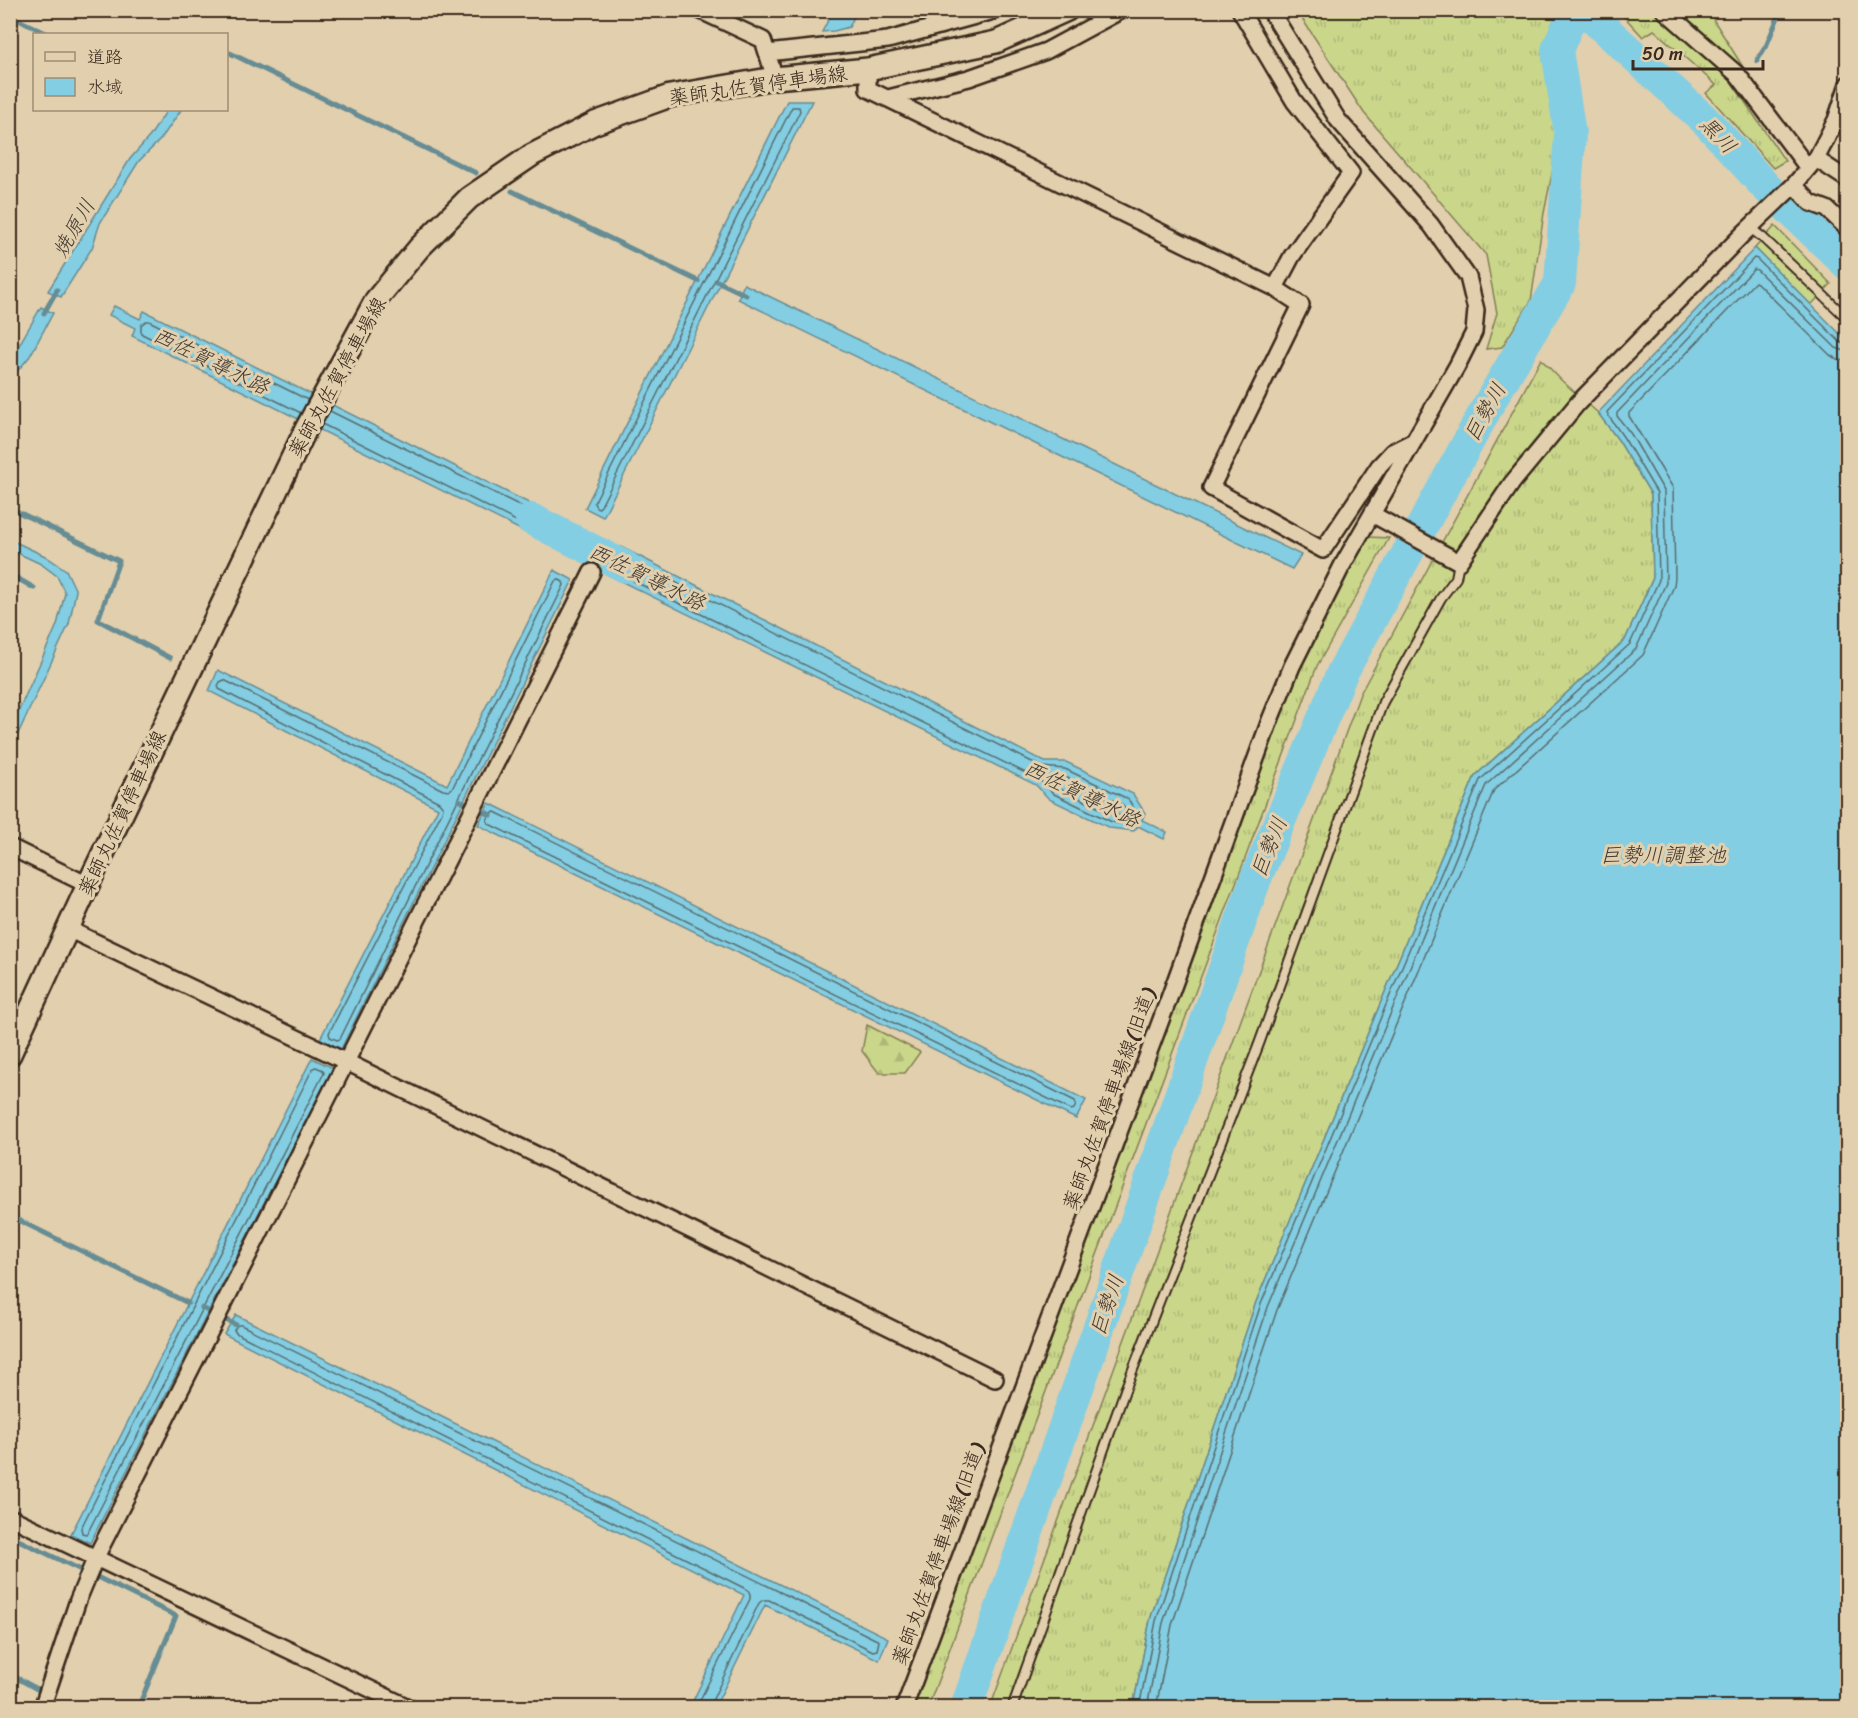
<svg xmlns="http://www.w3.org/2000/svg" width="1858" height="1718" viewBox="0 0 1858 1718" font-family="Sriracha,'Klee One',sans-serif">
<defs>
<pattern id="grass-tufts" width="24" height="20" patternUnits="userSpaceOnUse" patternTransform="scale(1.5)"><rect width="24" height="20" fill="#cad68a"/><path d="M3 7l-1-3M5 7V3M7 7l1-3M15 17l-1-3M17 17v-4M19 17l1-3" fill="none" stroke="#aeb877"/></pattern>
<pattern id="forest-firs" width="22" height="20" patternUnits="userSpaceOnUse" patternTransform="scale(1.5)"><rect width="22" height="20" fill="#cad68a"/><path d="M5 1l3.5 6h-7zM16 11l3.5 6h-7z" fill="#aeb877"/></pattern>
</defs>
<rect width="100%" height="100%" fill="#e2cfad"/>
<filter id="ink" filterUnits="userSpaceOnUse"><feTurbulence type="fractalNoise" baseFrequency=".0167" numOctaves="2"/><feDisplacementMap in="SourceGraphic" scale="12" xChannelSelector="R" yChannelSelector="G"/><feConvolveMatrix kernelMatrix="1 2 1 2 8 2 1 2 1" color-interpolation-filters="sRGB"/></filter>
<g filter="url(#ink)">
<path fill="url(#grass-tufts)" stroke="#828054" stroke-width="1.5" d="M1297,11H1557L1543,58L1560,134L1544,213L1531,301L1502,347L1486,349L1497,313L1486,255L1364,113Z
M1619,11H1708L1743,67L1730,80L1785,161L1773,168L1706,93L1716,85L1654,30L1643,37Z
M1775,226L1831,284L1811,305L1755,248Z
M1541,359L1561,380L1598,413L1619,441L1651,494L1653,578L1625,640L1475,776L1256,1302L1150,1620L1133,1707L990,1708L1360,694Z
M1368,537L1389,538L1317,666L928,1707L911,1708L1265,750L1315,630Z"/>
<path fill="url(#forest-firs)" stroke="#828054" stroke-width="1.5" d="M867,1025L920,1052L905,1073H879L862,1051Z"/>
<path fill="#83cee3" stroke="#668c94" stroke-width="1.5" d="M833,11H857L849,27L834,31L822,32Z
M787,101H812L603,517L585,508Z
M167,110H181L161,139L139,161L100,223L92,248L61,297L48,291L130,159L150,136Z
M1755,248L1847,341V1707H1133L1150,1620L1256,1302L1475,776L1625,640L1653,578L1651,494L1619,441L1598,413Z
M744,284L1301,555L1292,569L738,299Z
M114,306L140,319L144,311L551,514L547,523L572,535L568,544L543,531L539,539L132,336L135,328L109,315Z
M41,307L53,313L30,356L11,379V359Z
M11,540L45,556L66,570L76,591L69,624L11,749V728L57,625L65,593L57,576L41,564L11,550Z
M590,543L616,555L621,547L1045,762H1066L1133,794L1145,813L1142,820L1167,832L1164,839L1138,826L1134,831L1110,828L1049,799L1036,785L606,574L611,564L586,552Z
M554,570L573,580L341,1049L320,1039L438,808L209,691L218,670L447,785Z
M489,803L1086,1100L1076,1119L478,825Z
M312,1058L333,1068L90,1543L71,1534Z
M236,1315L888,1638L879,1660L765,1605L715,1707H690L744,1595L224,1334Z"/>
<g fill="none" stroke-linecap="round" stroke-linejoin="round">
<path stroke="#586c6d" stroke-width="1.5" d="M792,107H799L800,111L601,506L599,508L596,507L594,503Z
M301,413L142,334L141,332V325L146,321H149L308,400
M322,424L534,530L541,525L542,518L541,516L330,411
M623,556L1042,767L1065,769L1128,799L1137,813L1136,820L1130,825L1112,822L1054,794L1038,779L617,573L616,570L617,561Z
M558,579L563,582L564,585L340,1039L337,1040L330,1037L329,1033L442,812L443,807L439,802L219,689L218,686L220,682L224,680L443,790L449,791L453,787L555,581Z
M1053,776H1063L1123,805L1128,815L1126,816L1114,815L1058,788L1050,780Z
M495,812L1075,1101L1076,1105L1074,1109L1071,1110L489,824L487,820L491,813Z
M316,1067L323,1070L324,1073L88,1532L86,1534L82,1533L81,1528L313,1068Z
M696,1708L750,1599V1594L748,1590L236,1333L234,1330L237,1325H241L879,1641L877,1650L873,1651L769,1600H763L759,1603L711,1703L710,1708
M1139,1708L1156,1621L1261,1304L1480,780L1630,644L1659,580L1657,493L1624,438L1608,415L1607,412L1754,258L1757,259L1841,343L1848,345
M1147,1708L1163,1623L1268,1307L1486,785L1636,649L1666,583L1664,491L1631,434L1617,416V413L1754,269L1757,270L1836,348L1848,352
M1156,1708L1172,1625L1277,1310L1494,790L1643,655L1674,586L1675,577L1673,488L1629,416V413L1755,282L1757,283L1830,355L1838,360L1848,361"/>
<path stroke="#668c94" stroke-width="5" d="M10,16L48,34
M230,53L476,173
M1757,61L1767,44L1781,10
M512,191L698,281
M1840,258L1848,251
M717,281L746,295
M44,313L57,290
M10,508L119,561L98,620L170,658
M10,574L34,588
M459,800L491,815
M10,1216L188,1303
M202,1308L236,1325
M10,1536L83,1571
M97,1577L176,1616L138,1708
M10,1674L37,1689
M29,1708V1707"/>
<path stroke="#83cee3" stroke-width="32" d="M1584,10L1708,123L1766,187L1848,265
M531,519L626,567
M966,1708L1256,878L1342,673L1491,400L1560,283L1570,134L1557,50L1574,10"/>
<g stroke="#3b2a1e" stroke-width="12">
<path id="lane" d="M1750,228L1762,237L1848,319
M1012,1708L1125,1390L1259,1044L1383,702L1441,598L1456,578L1459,562"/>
</g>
<g stroke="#3b2a1e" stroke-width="20">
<path id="street" d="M699,10L763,40L775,78
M1240,10L1294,101L1351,173L1292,256L1275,288
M1664,10L1738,75L1808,168
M767,53L888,40L997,10
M868,69V89L1275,288L1301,305L1211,488L1323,550L1379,466L1392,452L1414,441
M888,98L969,78L1046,51L1122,10
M1816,159L1848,180
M1794,185L1811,203L1827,209L1848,229
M1372,514L1459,562L1512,483L1578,403L1742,235L1794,185L1816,159L1836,120L1848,84
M10,847L88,885
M68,929L320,1049L995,1379
M10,1517L410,1708
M42,1708L78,1600L96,1557L346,1062L592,572
M904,1708L1168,1001L1270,720L1292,666L1342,566L1457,366L1474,332L1476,310L1468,277L1431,225L1338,120L1270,10"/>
</g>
<g stroke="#3b2a1e" stroke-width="26">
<path id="secondary" d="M10,1054L88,885L306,429L376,300L419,248L469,198L532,155L595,123L670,96L775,78L868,69L996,42L1067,10"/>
</g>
<use href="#lane" stroke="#e2cfad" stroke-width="8"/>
<use href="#street" stroke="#e2cfad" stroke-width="15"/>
<use href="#secondary" stroke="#e2cfad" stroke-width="21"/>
</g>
</g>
<g text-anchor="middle" stroke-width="6" stroke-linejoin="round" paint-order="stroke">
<g font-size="20" fill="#3b2a1e" stroke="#e2cfad">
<text transform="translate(758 85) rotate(-8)" y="7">薬師丸佐賀停車場線</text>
<text transform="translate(337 377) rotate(-61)" y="7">薬師丸佐賀停車場線</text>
<text transform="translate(122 813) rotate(-65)" y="7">薬師丸佐賀停車場線</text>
<text transform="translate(1109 1099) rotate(-70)" y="7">薬師丸佐賀停車場線(旧道)</text>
<text transform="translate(938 1554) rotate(-70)" y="7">薬師丸佐賀停車場線(旧道)</text>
</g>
<g font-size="21" font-style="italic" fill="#423a32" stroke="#e2cfad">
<text transform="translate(1718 135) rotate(47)" y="7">黒川</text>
<text transform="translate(74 228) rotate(-60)" y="7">焼原川</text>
<text transform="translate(211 361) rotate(26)" y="7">西佐賀導水路</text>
<text transform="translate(1485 412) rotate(-61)" y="7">巨勢川</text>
<text transform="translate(647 577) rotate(26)" y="7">西佐賀導水路</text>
<text transform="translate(1082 794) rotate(26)" y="7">西佐賀導水路</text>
<text transform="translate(1269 847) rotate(-68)" y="7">巨勢川</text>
<text x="1663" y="862">巨勢川調整池</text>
<text transform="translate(1107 1305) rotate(-71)" y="7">巨勢川</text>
</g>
</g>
<rect width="1858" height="1718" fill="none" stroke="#e2cfad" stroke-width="36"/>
<rect x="18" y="18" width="1822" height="1682" fill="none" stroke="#3b2a1e" stroke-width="2" filter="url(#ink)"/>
<rect x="33" y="33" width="195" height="78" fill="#e2cfad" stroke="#9f8d74" stroke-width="1.5"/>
<rect x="45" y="52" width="30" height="9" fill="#e2cfad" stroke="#9f8d74" stroke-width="1.5"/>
<text x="87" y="63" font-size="18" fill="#3b2a1e">道路</text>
<rect x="45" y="78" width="30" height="18" fill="#83cee3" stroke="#9f8d74" stroke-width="1.5"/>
<text x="87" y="93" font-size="18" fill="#3b2a1e">水域</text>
<path d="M1633 60v9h130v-9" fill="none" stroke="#3b2a1e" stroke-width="3"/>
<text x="1642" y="60" font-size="18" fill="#3b2a1e" stroke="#e2cfad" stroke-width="4.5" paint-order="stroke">50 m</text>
</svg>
